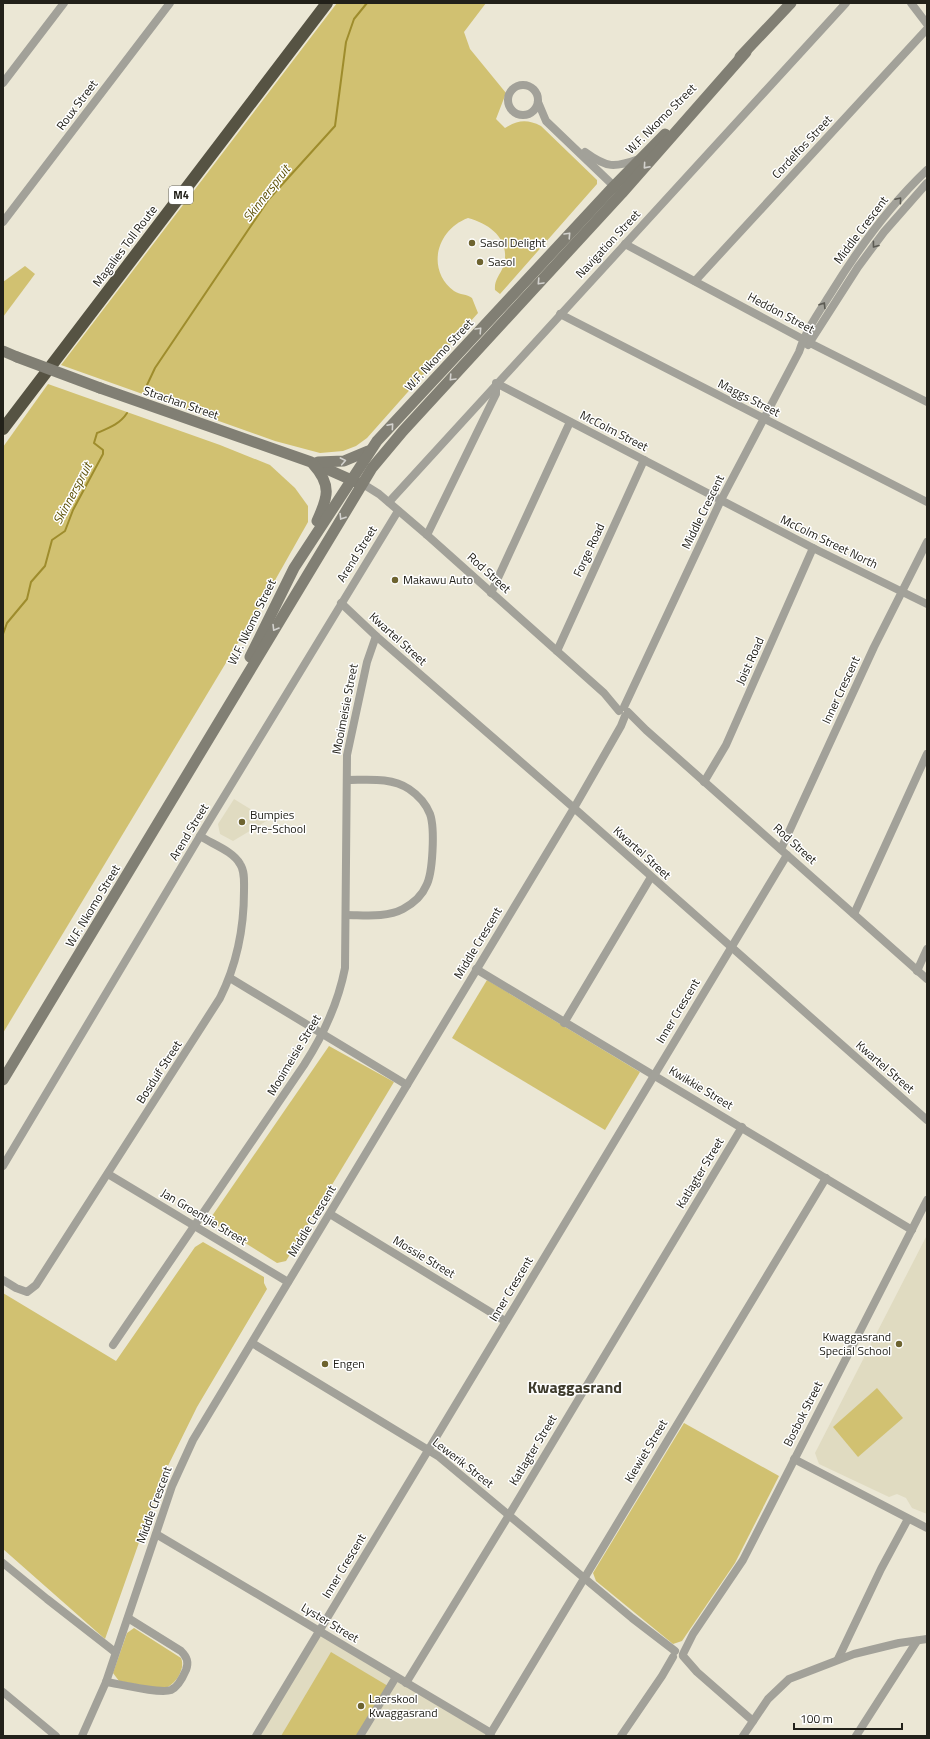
<svg xmlns="http://www.w3.org/2000/svg" width="930" height="1739" font-family="'Titillium Web',sans-serif">
  <rect width="100%" height="100%" fill="#ebe7d5"/>
  <g fill="#e0dbc1">
    <path d="M234 799 268 820 233 841 220 834 218 824Z"/>
    <path d="M927 1235V1514L912 1508 906 1498 897 1494 889 1497 819 1464 815 1453Z"/>
    <path d="M319 1628 406 1681 488 1736H255Z"/>
  </g>
  <g fill="#d1c171">
    <path d="M337 3H486L464 32 470 49 506 93 496 119 505 128C518 120 527 119 541 126L597 180V184L500 294 495 290C494 280 500 275 503 267 512 241 491 224 468 218 436 230 426 270 454 291 460 295 467 294 472 298L478 313 367 438 356 446 343 451 320 453 275 441 61 365Z"/>
    <path d="M25 266 35 274 3 317V282Z"/>
    <path d="M48 384 220 445 270 465 295 488 308 506V522L265 598 3 1033V447Z"/>
    <path d="M487 980 640 1072 605 1130 452 1038Z"/>
    <path d="M329 1046 394 1082 286 1261 277 1263 215 1224 212 1216Z"/>
    <path d="M203 1242 264 1277V1283L267 1289 197 1407 161 1480 105 1639 3 1549V1293L116 1361 195 1247Z"/>
    <path d="M877 1388 903 1418 858 1457 833 1427Z"/>
    <path d="M684 1423 779 1476 735 1563 682 1641 673 1644 596 1581 593 1573Z"/>
    <path d="M134 1628 181 1658C186 1670 174 1687 162 1689L119 1681 113 1673 127 1633Z"/>
    <path d="M331 1652 388 1686 358 1736H281Z"/>
  </g>
  <g fill="none" stroke-linecap="round" stroke-linejoin="round">
    <g stroke="#9e8c2c" stroke-width="2">
      <path d="M147 385 155 368 269 199 335 126 346 42 354 19 367 3"/>
      <path d="M3 634 7 623 27 599 31 582 45 566 52 540 65 531 73 510 103 454V450L94 443 97 433C109 428 120 424 127 413"/>
    </g>
    <g stroke="#a2a199" stroke-width="8">
      <path d="M911 3 927 24"/>
      <path d="M3 83 64 3"/>
      <circle cx="523" cy="100" r="15"/>
      <path d="M538 102 546 121 617 189"/>
      <path d="M585 152C607 168 614 168 639 159"/>
      <path d="M3 222 170 3"/>
      <path d="M625 244 810 343 927 402"/>
      <path d="M695 281 927 29"/>
      <path d="M560 314 927 502"/>
      <path d="M808 345 858 267 884 232 927 183"/>
      <path d="M363 484 379 494 427 535 604 693 619 711"/>
      <path d="M389 502 846 3"/>
      <path d="M427 535 492 402 496 394V383L813 548 927 604"/>
      <path d="M491 593 570 422"/>
      <path d="M341 603 376 636 574 808 927 1120"/>
      <path d="M557 651 644 460"/>
      <path d="M624 707 721 500 799 352C806 330 819 312 831 293 858 249 889 206 927 170"/>
      <path d="M628 712 646 730 927 979"/>
      <path d="M704 782 726 745 813 548"/>
      <path d="M781 849 874 647 927 542"/>
      <path d="M854 914 927 754"/>
      <path d="M346 915C364 915 386 918 403 909 412 904 422 896 426 886 433 874 435 828 430 814 426 804 418 795 409 789 391 777 368 780 347 780"/>
      <path d="M476 969 912 1230"/>
      <path d="M917 971 927 949"/>
      <path d="M230 978 407 1085"/>
      <path d="M564 1023 651 877"/>
      <path d="M3 1166 200 836 398 511"/>
      <path d="M108 1174 288 1282"/>
      <path d="M330 1214 505 1321"/>
      <path d="M3 1280 16 1288 27 1292 36 1285 220 998C237 964 244 929 244 891 244 882 245 871 240 864 233 851 212 844 200 836"/>
      <path d="M252 1343 438 1456 632 1618 675 1651"/>
      <path d="M113 1345 304 1065C324 1034 338 1004 345 968L347 755 367 662 376 636"/>
      <path d="M794 1459 927 1528"/>
      <path d="M156 1534 491 1733"/>
      <path d="M3 1563 47 1599 115 1652"/>
      <path d="M683 1654 693 1634 743 1560 927 1200"/>
      <path d="M683 1656 697 1672 753 1721"/>
      <path d="M838 1659 881 1569 908 1519"/>
      <path d="M106 1682C119 1684 160 1694 171 1690 178 1687 183 1677 186 1670 189 1662 187 1657 181 1651L128 1618"/>
      <path d="M406 1683 509 1515 742 1127"/>
      <path d="M3 1692 56 1736"/>
      <path d="M82 1736 106 1682 172 1486 193 1440 574 808 621 726 625 716"/>
      <path d="M256 1736 787 855"/>
      <path d="M360 1736 396 1677"/>
      <path d="M489 1736 826 1178"/>
      <path d="M621 1736 662 1676 673 1657"/>
      <path d="M743 1736 768 1699 789 1679 854 1654 899 1643 927 1639"/>
      <path d="M856 1736 917 1641"/>
    </g>
    <g stroke="#817f74" stroke-width="11">
      <path d="M740 57 791 3"/>
      <path d="M3 351 17 357"/>
      <path d="M100 388 311 462 356 482"/>
      <path d="M318 462 344 461 368 451"/>
      <path d="M313 464C332 485 328 497 317 521"/>
      <path d="M250 657 294 568 377 441 614 186 665 134"/>
      <path d="M3 1080 372 468 403 431 622 193 746 52"/>
    </g>
    <path stroke="#565343" stroke-width="12" d="M3 429 327 3"/>
    <path stroke="#817f74" stroke-width="11" d="M17 357 100 388"/>
  </g>
  <defs><path id="oneway-chevron" d="M-2-3.5L2.5 0L-2 3.5" fill="none" stroke-width="1.6" stroke-linecap="round" stroke-linejoin="round"/></defs>
  <g stroke="#d3d2ce">
    <use href="#oneway-chevron" transform="translate(646 166) rotate(131)"/>
    <use href="#oneway-chevron" transform="translate(568 235) rotate(-47)"/>
    <use href="#oneway-chevron" transform="translate(540 282) rotate(133)"/>
    <use href="#oneway-chevron" transform="translate(479 330) rotate(-47)"/>
    <use href="#oneway-chevron" transform="translate(452 378) rotate(133)"/>
    <use href="#oneway-chevron" transform="translate(391 426) rotate(-49)"/>
    <use href="#oneway-chevron" transform="translate(343 461) rotate(-11)"/>
    <use href="#oneway-chevron" transform="translate(342 517) rotate(122)"/>
    <use href="#oneway-chevron" transform="translate(275 628) rotate(121)"/>
  </g>
  <g stroke="#5c5b53">
    <use href="#oneway-chevron" transform="translate(899 200) rotate(-50)"/>
    <use href="#oneway-chevron" transform="translate(875 245) rotate(127)"/>
    <use href="#oneway-chevron" transform="translate(823 305) rotate(-58)"/>
  </g>
  <g fill="#6d632f" stroke="#fff" stroke-width="1.5">
    <circle cx="472" cy="243" r="4"/>
    <circle cx="480" cy="262" r="4"/>
    <circle cx="395" cy="580" r="4"/>
    <circle cx="242" cy="822" r="4"/>
    <circle cx="899" cy="1344" r="4"/>
    <circle cx="325" cy="1364" r="4"/>
    <circle cx="361" cy="1706" r="4"/>
  </g>
  <g text-anchor="middle" stroke-width="3" stroke-linejoin="round" paint-order="stroke">
    <rect fill="#fff" stroke="#64645f" stroke-width="1" x="169" y="186" width="24" height="18" rx="3"/>
    <g font-size="11" font-weight="bold" fill="#22211a">
      <text x="181" y="199">M4</text>
    </g>
    <g font-size="12" fill="#22211a" stroke="#fff">
      <text transform="translate(77 105) rotate(-53)" y="4">Roux Street</text>
      <text transform="translate(661 119) rotate(-45)" y="4">W.F. Nkomo Street</text>
      <text transform="translate(802 147) rotate(-47)" y="4">Cordelfos Street</text>
      <text transform="translate(861 230) rotate(-53)" y="4">Middle Crescent</text>
      <text transform="translate(608 244) rotate(-47)" y="4">Navigation Street</text>
      <text transform="translate(125 246) rotate(-53)" y="4">Magalies Toll Route</text>
      <text transform="translate(781 313) rotate(28)" y="4">Heddon Street</text>
      <text transform="translate(439 355) rotate(-47)" y="4">W.F. Nkomo Street</text>
      <text transform="translate(749 398) rotate(27)" y="4">Maggs Street</text>
      <text transform="translate(181 403) rotate(19)" y="4">Strachan Street</text>
      <text transform="translate(614 431) rotate(27)" y="4">McColm Street</text>
      <text transform="translate(703 512) rotate(-64)" y="4">Middle Crescent</text>
      <text transform="translate(829 542) rotate(26)" y="4">McColm Street North</text>
      <text transform="translate(589 550) rotate(-65)" y="4">Forge Road</text>
      <text transform="translate(357 554) rotate(-58)" y="4">Arend Street</text>
      <text transform="translate(489 573) rotate(42)" y="4">Rod Street</text>
      <text transform="translate(252 622) rotate(-64)" y="4">W.F. Nkomo Street</text>
      <text transform="translate(398 639) rotate(42)" y="4">Kwartel Street</text>
      <text transform="translate(750 661) rotate(-66)" y="4">Joist Road</text>
      <text transform="translate(841 690) rotate(-65)" y="4">Inner Crescent</text>
      <text transform="translate(345 709) rotate(-79)" y="4">Mooimeisie Street</text>
      <text transform="translate(189 832) rotate(-59)" y="4">Arend Street</text>
      <text transform="translate(795 844) rotate(42)" y="4">Rod Street</text>
      <text transform="translate(642 853) rotate(42)" y="4">Kwartel Street</text>
      <text transform="translate(93 906) rotate(-59)" y="4">W.F. Nkomo Street</text>
      <text transform="translate(478 943) rotate(-59)" y="4">Middle Crescent</text>
      <text transform="translate(678 1011) rotate(-59)" y="4">Inner Crescent</text>
      <text transform="translate(294 1055) rotate(-59)" y="4">Mooimeisie Street</text>
      <text transform="translate(885 1067) rotate(41)" y="4">Kwartel Street</text>
      <text transform="translate(159 1072) rotate(-57)" y="4">Bosduif Street</text>
      <text transform="translate(701 1088) rotate(31)" y="4">Kwikkie Street</text>
      <text transform="translate(700 1173) rotate(-59)" y="4">Katlagter Street</text>
      <text transform="translate(204 1217) rotate(31)" y="4">Jan Groentjie Street</text>
      <text transform="translate(312 1221) rotate(-59)" y="4">Middle Crescent</text>
      <text transform="translate(424 1257) rotate(31)" y="4">Mossie Street</text>
      <text transform="translate(511 1289) rotate(-59)" y="4">Inner Crescent</text>
      <text transform="translate(803 1414) rotate(-63)" y="4">Bosbok Street</text>
      <text transform="translate(533 1450) rotate(-59)" y="4">Katlagter Street</text>
      <text transform="translate(646 1451) rotate(-59)" y="4">Kiewiet Street</text>
      <text transform="translate(463 1463) rotate(38)" y="4">Lewerik Street</text>
      <text transform="translate(154 1505) rotate(-70)" y="4">Middle Crescent</text>
      <text transform="translate(344 1566) rotate(-59)" y="4">Inner Crescent</text>
      <text transform="translate(330 1623) rotate(31)" y="4">Lyster Street</text>
    </g>
    <g font-size="12" fill="#22211a" stroke="#fff" text-anchor="start">
      <text x="480" y="247">Sasol Delight</text>
      <text x="488" y="266">Sasol</text>
      <text x="403" y="584">Makawu Auto</text>
      <text x="250" y="819">Bumpies<tspan x="250" dy="14">Pre-School</tspan></text>
      <text x="891" y="1341" text-anchor="end">Kwaggasrand<tspan x="891" dy="14">Special School</tspan></text>
      <text x="333" y="1368">Engen</text>
      <text x="369" y="1703">Laerskool<tspan x="369" dy="14">Kwaggasrand</tspan></text>
    </g>
    <g font-size="13" font-style="italic" fill="#5f5309" stroke="#fff">
      <text transform="translate(266 193) rotate(-52)" y="5">Skinnerspruit</text>
      <text transform="translate(72 493) rotate(-62)" y="5">Skinnerspruit</text>
    </g>
    <g font-size="16" font-weight="bold" fill="#3e3b2c" stroke="#fff">
      <text x="575" y="1393">Kwaggasrand</text>
    </g>
  </g>
  <rect width="930" height="1739" fill="none" stroke="#22211a" stroke-width="8"/>
  <path d="M794 1723v6h108v-6" fill="none" stroke="#22211a" stroke-width="2"/>
  <text x="800" y="1723" font-size="12" fill="#22211a" stroke="#ffffff" stroke-width="3" paint-order="stroke">100 m</text>
</svg>
